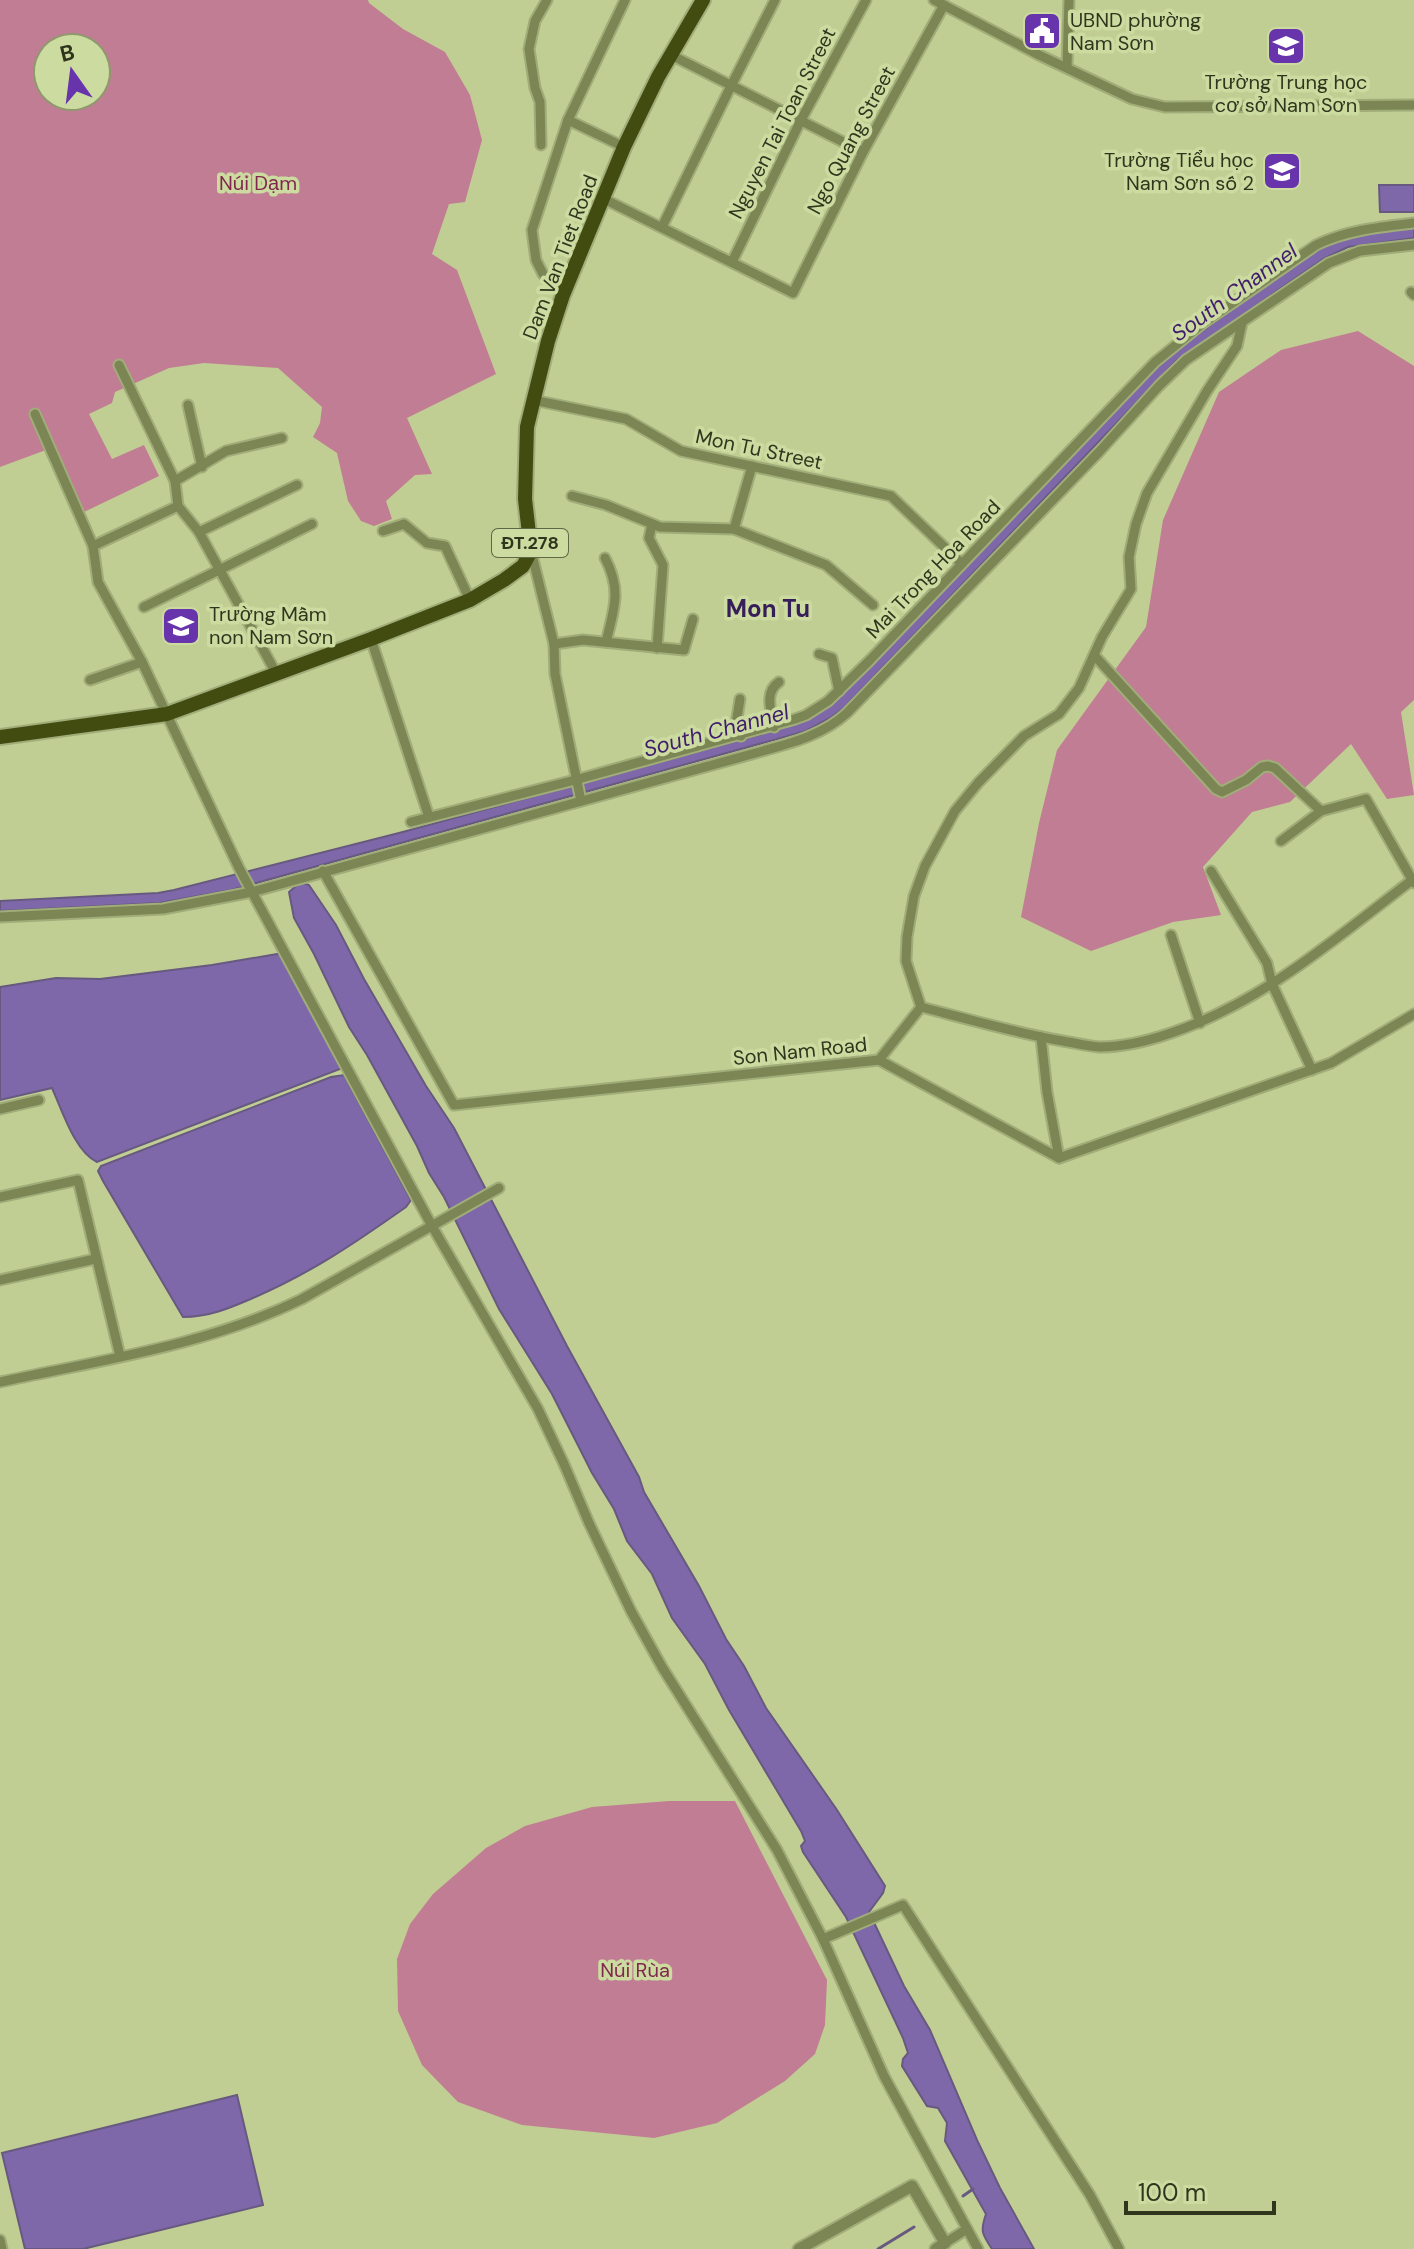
<svg xmlns="http://www.w3.org/2000/svg" width="1414" height="2249" font-family="'DM Sans',sans-serif">
  <rect width="100%" height="100%" fill="#c0ce93"/>
  <g fill="#c17d93" fill-rule="evenodd">
    <path d="M0 0H368L369 3 403 29 445 52 470 95 482 140 465 202 449 204 432 254 457 270 496 374 407 418 432 474 415 475 386 501 392 519 374 526 361 521 348 501 337 453 313 437 320 423 322 407 278 368 204 363 169 368 115 392 112 403 89 414 112 459 144 445 159 476 84 512 54 447 0 467ZM48 48H96V96H48Z"/>
    <path d="M1358 331 1414 366V700L1401 712 1414 795 1387 799 1351 744 1290 802 1252 812 1203 867 1221 915 1173 922 1091 951 1021 917 1039 823 1057 750 1146 627 1163 520 1219 392 1281 350Z"/>
    <path d="M669 1801H735L827 1980 825 2025 815 2054 785 2081 717 2123 654 2138 522 2125 458 2102 422 2065 398 2011 397 1959 410 1924 433 1894 486 1848 525 1826 592 1807Z"/>
  </g>
  <g fill="#7f68a9" stroke="#67597f" stroke-width="2">
    <path d="M1379 185H1414V212H1380Z"/>
    <path d="M1414 227V238L1348 247 1323 259 1176 361 844 708 830 718 806 731 231 890 159 903 0 911V901L158 893 174 890 399 833 777 730 806 719 830 706 1169 355 1311 253C1348 235 1374 232 1414 227Z"/>
    <path d="M303 883 309 885 336 925 364 979 426 1086 454 1128 567 1346 639 1477 644 1492 699 1586 726 1639 744 1666 766 1708 837 1810 885 1886 883 1893 869 1912 904 1986 930 2030 977 2140 1000 2188 1034 2249H992C982 2234 980 2231 986 2214L945 2141 947 2123 938 2108 927 2106 902 2066 903 2059 908 2053 903 2038 846 1917 803 1852 801 1846 805 1841 801 1831 729 1710 705 1664 672 1618 652 1574 627 1541 614 1509 592 1473 552 1394 499 1309 444 1197 429 1173 417 1146 367 1055 349 1027 314 954 294 918 289 892 298 884Z"/>
    <path d="M277 954 282 955 342 1066 340 1069 97 1162C75 1152 62 1110 52 1088L0 1100V987L56 978 100 979 212 965Z"/>
    <path d="M344 1075 411 1200 406 1207C355 1243 311 1273 253 1298 230 1308 209 1317 183 1317L103 1181 98 1171 101 1166 331 1077Z"/>
    <path d="M237 2095 263 2205 83 2249H25L2 2153Z"/>
  </g>
  <g fill="none" stroke-linecap="round" stroke-linejoin="round">
    <g stroke="#67597f" stroke-width="3">
      <path d="M963 2196 973 2189"/>
      <path d="M878 2249 914 2227"/>
    </g>
    <defs>
      <g id="minor">
        <path d="M934 0 1039 55 1132 99 1165 107 1414 105"/>
        <path d="M671 55 863 152"/>
        <path d="M1067 67 1069 0"/>
        <path d="M541 145 540 102 535 88 529 49 535 21 547 0"/>
        <path d="M624 147 568 120 625 0"/>
        <path d="M602 198 793 293 863 152 944 5"/>
        <path d="M662 227 731 86 775 0"/>
        <path d="M732 262 801 120 866 0"/>
        <path d="M1411 292 1414 295"/>
        <path d="M563 295 543 274 536 260 532 230 568 120"/>
        <path d="M119 365 175 481 178 506 199 532 276 673"/>
        <path d="M533 400 626 419 681 451 891 496 961 563"/>
        <path d="M188 405 202 467"/>
        <path d="M35 414 93 546 98 582 142 662 239 868 432 1226 538 1409 564 1464 589 1523 631 1611 662 1667 777 1850 823 1939 884 2076 978 2249"/>
        <path d="M175 481 226 451 282 438"/>
        <path d="M572 496 606 505 660 527 734 529 826 565 873 605"/>
        <path d="M652 524 649 538 663 565 657 648"/>
        <path d="M734 529 752 466"/>
        <path d="M383 531 404 524 427 543 445 546 470 600"/>
        <path d="M199 532 297 485"/>
        <path d="M93 546 178 506"/>
        <path d="M531 551 554 644 555 674 581 801"/>
        <path d="M605 558C622 590 614 609 606 642"/>
        <path d="M144 607 312 524"/>
        <path d="M371 639 429 817"/>
        <path d="M554 644 583 640 684 650 693 619"/>
        <path d="M819 654 832 658 839 691"/>
        <path d="M1094 655 1216 789 1222 792 1246 780 1262 767 1268 766 1275 768 1321 811"/>
        <path d="M90 680 142 662"/>
        <path d="M740 699 736 724 741 736"/>
        <path d="M774 727C771 711 764 692 779 682"/>
        <path d="M411 822 575 780 795 719 806 715 828 701 870 660 1155 362 1202 324 1316 245C1347 230 1379 227 1414 223"/>
        <path d="M1281 841 1321 811 1366 799 1414 883"/>
        <path d="M323 871 454 1105 879 1060 1059 1158 1331 1063 1414 1014"/>
        <path d="M1211 871 1267 963 1272 984 1312 1070"/>
        <path d="M0 917 163 909 252 892 752 754C786 744 821 737 847 713L1099 452 1159 386 1186 360 1329 263 1360 251 1414 245"/>
        <path d="M1171 935 1200 1023"/>
        <path d="M921 1007 906 961 907 937 914 896 925 866 955 811 978 783 1024 736 1059 714 1079 688 1102 637 1131 589 1129 557 1136 524 1147 493 1207 391 1237 346 1242 323"/>
        <path d="M921 1007C968 1019 1015 1033 1063 1041 1075 1043 1087 1046 1099 1047 1123 1047 1148 1041 1171 1033 1263 1002 1336 938 1412 880"/>
        <path d="M1041 1037 1047 1092 1059 1158"/>
        <path d="M879 1060 921 1007"/>
        <path d="M0 1109 39 1100"/>
        <path d="M0 1197 78 1180 120 1356"/>
        <path d="M0 1280 95 1259"/>
        <path d="M0 1382C102 1360 208 1345 302 1299L499 1188"/>
        <path d="M823 1939 903 1905 1090 2195 1119 2249"/>
        <path d="M0 2240 2 2249"/>
        <path d="M945 2243 967 2229"/>
      </g>
      <path id="tertiary" d="M799 2249 912 2186 945 2243 936 2249"/>
      <path id="primary" d="M0 737 167 714 371 639 470 600 504 580 523 566 531 551 525 499 527 427 548 341 563 295 624 147 658 77 703 0"/>
    </defs>
    <use href="#minor" stroke="#a0ad79" stroke-width="13"/>
    <use href="#tertiary" stroke="#a0ad79" stroke-width="15"/>
    <use href="#primary" stroke="#a0ad79" stroke-width="18"/>
    <use href="#minor" stroke="#7b8654" stroke-width="9"/>
    <use href="#tertiary" stroke="#7b8654" stroke-width="11"/>
    <use href="#primary" stroke="#424c11" stroke-width="14"/>
  </g>
  <defs>
    <symbol id="civic-square" viewBox="-11 -11 22 22"><rect x="-9" y="-9" width="18" height="18" rx="4" fill="#6834ab" stroke="#ccdba0"/><path d="M-.6-6.5H3V-4.5H.6V-3L4-1V1h2V6H-6V1h2V-1L-.6-3ZM-1.2 2.5V6h2.4V2.5Z" fill="#fff"/></symbol>
    <symbol id="school-square" viewBox="-11 -11 22 22"><rect x="-9" y="-9" width="18" height="18" rx="4" fill="#6834ab" stroke="#ccdba0"/><path d="M0-5L7-2L0 1L-7-2ZM-4 1L0 2.5L4 1V4Q0 6-4 4Z" fill="#fff"/></symbol>
  </defs>
  <g fill-rule="evenodd">
    <use href="#civic-square" x="1020" y="9" width="44" height="44"/>
    <use href="#school-square" x="1264" y="24" width="44" height="44"/>
    <use href="#school-square" x="1260" y="149" width="44" height="44"/>
    <use href="#school-square" x="159" y="604" width="44" height="44"/>
  </g>
  <g text-anchor="middle" stroke-width="7" stroke-linejoin="round" paint-order="stroke">
    <rect fill="#ccdba0" stroke="#5f6845" stroke-width="2" x="492" y="529" width="76" height="28" rx="6"/>
    <g font-size="18" font-weight="bold" fill="#30361e">
      <text x="530" y="549">ĐT.278</text>
    </g>
    <g font-size="20" fill="#30361e" stroke="#ccdba0" text-anchor="start">
      <text x="1070" y="27">UBND phường<tspan x="1070" dy="23">Nam Sơn</tspan></text>
      <text x="1286" y="89" text-anchor="middle">Trường Trung học<tspan x="1286" dy="23">cơ sở Nam Sơn</tspan></text>
      <text x="1254" y="167" text-anchor="end">Trường Tiểu học<tspan x="1254" dy="23">Nam Sơn số 2</tspan></text>
      <text x="209" y="621">Trường Mầm<tspan x="209" dy="23">non Nam Sơn</tspan></text>
    </g>
    <g font-size="20" fill="#30361e" stroke="#ccdba0">
      <text transform="translate(782 123) rotate(-63)" y="7">Nguyen Tai Toan Street</text>
      <text transform="translate(851 140) rotate(-62)" y="7">Ngo Quang Street</text>
      <text transform="translate(560 257) rotate(-69)" y="7">Dam Van Tiet Road</text>
      <text transform="translate(759 449) rotate(12)" y="7">Mon Tu Street</text>
      <text transform="translate(933 569) rotate(-46)" y="7">Mai Trong Hoa Road</text>
      <text transform="translate(800 1051) rotate(-6)" y="7">Son Nam Road</text>
    </g>
    <g font-size="20" fill="#81264c" stroke="#ccdba0">
      <text x="258" y="190">Núi Dạm</text>
      <text x="635" y="1977">Núi Rùa</text>
    </g>
    <g font-size="22" font-style="italic" fill="#3f1c6c" stroke="#ccdba0">
      <text transform="translate(1234 292) rotate(-36)" y="8">South Channel</text>
      <text transform="translate(716 730) rotate(-15)" y="8">South Channel</text>
    </g>
    <g font-size="24" font-weight="bold" fill="#361f59" stroke="#ccdba0">
      <text x="768" y="617">Mon Tu</text>
    </g>
  </g>
  <g transform="translate(72 72) rotate(346)"><circle r="38" fill="#ccdba0" stroke="#8e996c" stroke-width="2"/>
  <path d="M0-6L14 30L0 20L-14 30Z" fill="#6834ab"/>
  <text y="-12" font-size="22" font-weight="bold" text-anchor="middle" fill="#30361e">B</text>
  </g>
  <path d="M1126 2201v12h148v-12" fill="none" stroke="#30361e" stroke-width="4"/>
  <text x="1138" y="2201" font-size="24" fill="#30361e" stroke="#ccdba0" stroke-width="6" paint-order="stroke">100 m</text>
</svg>
